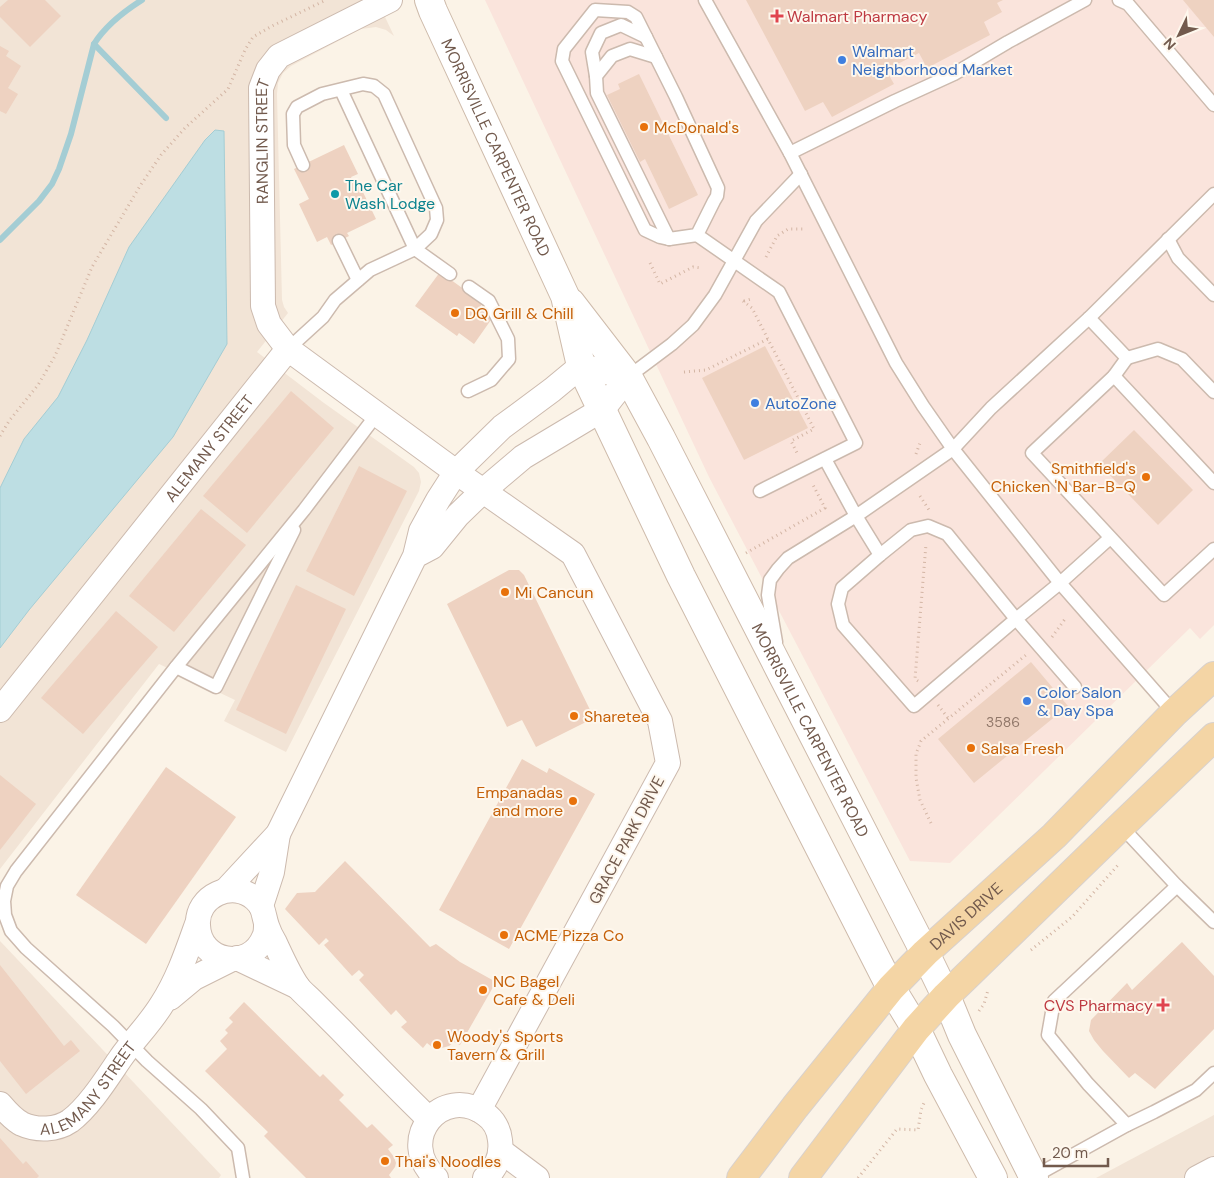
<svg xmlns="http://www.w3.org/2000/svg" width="1214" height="1178" font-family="'DM Sans',sans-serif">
  <rect width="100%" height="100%" fill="#fbf3e7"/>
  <g fill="#f2e4d6">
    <path d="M0 0H377L394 36 386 30 376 27 361 29 291 66 283 73 278 83 277 94 282 300 284 307 288 313 257 352 324 403 414 467 419 473 421 482 419 491 286 752 224 721 235 700 159 664 0 869Z"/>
    <path d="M0 941 221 1175 219 1178H0Z"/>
    <path d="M1214 1115V1178H1096Z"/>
  </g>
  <path fill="#fae4dc" d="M485 0H1214V625L1200 639 1190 628 950 863 910 861 709 477Z"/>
  <path fill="#bddee3" stroke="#a4cdd4" d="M215 130 224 131 227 344 173 437 29 610 0 648V488L24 439 58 397 87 340 129 247 205 140Z"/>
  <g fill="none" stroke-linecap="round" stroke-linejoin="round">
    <g stroke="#a4cdd4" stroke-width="6">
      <path d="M94 44 166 118"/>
      <path d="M0 240 39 201 52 184 59 169 71 134 94 44C106 25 123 12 142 0"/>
    </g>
  </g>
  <g fill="#eed2c1">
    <path d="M8 0H45L61 16 30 47 0 17V7Z"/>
    <path d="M746 0H1003L997 3 1002 12 984 22 990 35 927 68 919 53 886 70 894 84 832 117 823 102 805 111Z"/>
    <path d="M1183 0H1214V37Z"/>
    <path d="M0 46 9 51 6 56 21 66 8 88 18 94 6 114 0 111Z"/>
    <path d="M639 74 698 195 669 209 645 159 640 162 607 95 620 89 618 84Z"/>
    <path d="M344 145 358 174 351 177 356 188 360 186 376 219 347 233 349 236 331 245 327 237 317 242 299 204 309 199 294 169Z"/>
    <path d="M440 272 483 303 479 308 493 317 474 344 459 333 457 336 415 306Z"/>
    <path d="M765 346 808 428 744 460 702 378Z"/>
    <path d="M291 391 334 428 247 533 203 496Z"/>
    <path d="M1134 430 1193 490 1158 525 1099 464Z"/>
    <path d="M359 466 407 491 354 596 306 571Z"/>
    <path d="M201 509 246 545 174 632 129 596Z"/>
    <path d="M509 570H519L524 575 594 718 536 747 522 720 507 727 447 604Z"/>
    <path d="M296 585 346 609 286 734 236 710Z"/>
    <path d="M116 611 158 647 83 734 41 698Z"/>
    <path d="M1031 662 1068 706 974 783 938 739Z"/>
    <path d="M522 759 547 773 549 768 595 794 509 949 439 910Z"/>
    <path d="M166 767 236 817 146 944 76 895Z"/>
    <path d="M0 775 36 804 0 850Z"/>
    <path d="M345 861 430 947 436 944 460 962 496 982 460 1045 454 1042 449 1046 438 1049 432 1047 427 1043 423 1048 401 1027 407 1022 396 1010 391 1015 359 980 364 975 359 970 352 976 324 945 329 941 326 938 319 945 285 909 297 893 315 892Z"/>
    <path d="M1182 942 1214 976V1029L1155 1089 1135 1073 1129 1078 1103 1051 1094 1040 1089 1031 1091 1020 1127 983 1132 990Z"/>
    <path d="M0 965 64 1046 71 1040 80 1051 26 1094 0 1061Z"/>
    <path d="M244 1002 320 1077 323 1074 344 1095 339 1100 367 1128 372 1124 393 1145 388 1149 394 1157 396 1163 395 1167 389 1175 391 1178H306L264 1136 268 1132 205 1071 227 1049 220 1041 228 1033 225 1030 233 1022 229 1018Z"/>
    <path d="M0 1138 23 1164 26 1161 39 1176 37 1178H0Z"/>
  </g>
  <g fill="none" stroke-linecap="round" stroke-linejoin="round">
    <defs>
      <g id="service">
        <path d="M705 0 790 153 896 363 923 406 953 449 1060 583 1174 713"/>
        <path d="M1119 0 1128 4 1214 105"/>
        <path d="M656 57 630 49 612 56 596 76 597 93 669 239"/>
        <path d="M596 76 592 52 601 33 621 25 646 37"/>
        <path d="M341 90 415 249 450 274"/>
        <path d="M790 153 895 101 954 74 1008 42 1085 0"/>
        <path d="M697 235 714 201 717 196 718 188 676 97 636 17 628 12 595 10 564 49 562 61 645 230 660 237 669 239 697 235 779 292 856 443 760 491"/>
        <path d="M1168 239 1178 258 1214 295"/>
        <path d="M339 241 358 280"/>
        <path d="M1089 318 1127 358 1114 376 1032 453 1164 595 1214 549"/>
        <path d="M288 349 323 317 335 300 370 270 415 249 431 234 437 220 436 208 384 94 374 86 363 84 322 94 297 107 293 114 294 145 303 165"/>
        <path d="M1127 358 1158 349 1182 359 1214 392"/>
        <path d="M1114 376 1214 483"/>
        <path d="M628 377 672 344 693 325 715 295 756 221 801 174"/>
        <path d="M468 391 491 380 509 359 508 339 489 301 469 287"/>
        <path d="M825 459 856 516 880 555"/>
        <path d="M776 642 768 595 770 580 778 569 788 558 856 516 953 449 991 408 1089 318 1214 194"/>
        <path d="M176 667 216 687 294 530"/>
        <path d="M1075 687 1016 619 914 706 843 625 838 604 842 588 880 555 911 530 928 526 947 534 1016 619 1060 583 1110 538"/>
        <path d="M1121 826 1177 886 1214 922"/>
        <path d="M1127 1125 1088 1084 1048 1035 1054 1001 1177 886"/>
        <path d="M1033 1177 1127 1125 1154 1112 1196 1090 1214 1073"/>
        <path d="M243 1178 238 1148 201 1109 147 1061 113 1026 26 948 11 931 5 915 4 901 7 886 16 871 176 667 304 510 377 414"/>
      </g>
      <g id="minor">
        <path id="s1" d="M288 349 269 324 263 306 261 88 268 70 279 56 390 0"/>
        <path id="s2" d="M0 710 288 349 456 472 573 554 660 721 668 763 479 1110"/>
        <path d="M226 890 278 834 415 556 421 531 438 500 456 472 502 427 552 390 581 366 628 377 603 409 523 457 483 491 458 515 432 547 415 556"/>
        <path d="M261 906 272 872 278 834"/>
        <path d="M266 925C266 929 266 933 264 937 250 972 199 963 198 925 196 896 233 879 255 899 265 908 263 915 267 926 269 932 272 938 275 943 282 958 289 974 298 987 302 992 307 996 311 1000 321 1010 331 1020 341 1030 370 1060 399 1090 429 1119"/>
        <path d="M237 958 298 987"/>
        <path d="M170 998 194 978 232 959"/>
        <path id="s3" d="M0 1104C6 1111 14 1120 22 1124 37 1131 57 1130 70 1121 89 1107 107 1078 120 1059 133 1040 150 1024 162 1004 178 979 187 952 197 924"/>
        <path d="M501 1151 537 1178"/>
        <path d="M436 1178C395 1140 442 1083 485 1114 494 1120 499 1130 500 1140 502 1155 496 1169 485 1178"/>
        <path d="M1197 1178 1214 1169"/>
      </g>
      <g id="secondary">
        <path id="s4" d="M429 0 433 11 565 296 581 366 681 576 891 988 916 1029 938 1075 993 1178"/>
        <path id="s5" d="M571 303 628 377 661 438 925 953 946 996 962 1035 1034 1178"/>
      </g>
      <g id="primary">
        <path id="s6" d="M741 1178 795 1107 891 988 925 953 1054 836 1174 713 1214 676"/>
        <path d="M803 1178 916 1029 946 996 1121 826 1214 737"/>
      </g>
    </defs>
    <use href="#service" stroke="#ccbaae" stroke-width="15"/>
    <use href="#minor" stroke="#ccbaae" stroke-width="26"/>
    <use href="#secondary" stroke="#cebbab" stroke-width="30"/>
    <use href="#primary" stroke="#d8d1cd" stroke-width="30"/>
    <g stroke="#d3b5a4" stroke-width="3" stroke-dasharray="1 4" stroke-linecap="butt">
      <path d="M766 257 777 236 788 229H804"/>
      <path d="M650 263 660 284 693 267 702 268"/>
      <path d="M743 301 752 308 814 429 791 441 798 455"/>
      <path d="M744 301 751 299"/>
      <path d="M684 372 706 370 768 339"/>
      <path d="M0 436 9 421 38 385 55 356 92 267 140 186 161 155 185 128 228 89 245 50 253 37 272 26 326 0"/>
      <path d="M916 454 920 443"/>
      <path d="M920 496 929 510"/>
      <path d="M746 553 825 508 812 483"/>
      <path d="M1052 637 1065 619"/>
      <path d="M918 681 915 679 926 544"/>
      <path d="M938 705 948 718"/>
      <path d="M931 823 920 800 916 778V754L921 741 1026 655"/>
      <path d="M1031 950 1072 917 1119 864"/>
      <path d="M979 1011 984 1004 988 990"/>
      <path d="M858 1178 897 1129 918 1130 921 1110 924 1103"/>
    </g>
    <use href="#service" stroke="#fff" stroke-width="12"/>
    <use href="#minor" stroke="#fff" stroke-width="24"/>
    <use href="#secondary" stroke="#fff" stroke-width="28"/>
    <use href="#primary" stroke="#f4d5a5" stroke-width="28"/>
  </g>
  <g fill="#e0444e" stroke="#fef7ed" stroke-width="2">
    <path d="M774.5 8.5h5v5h5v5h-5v5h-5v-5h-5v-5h5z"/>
    <path d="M1160.5 997.5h5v5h5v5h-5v5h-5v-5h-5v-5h5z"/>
  </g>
  <g fill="#3f7fe0" stroke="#fef7ed" stroke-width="2">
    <circle cx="842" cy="60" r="5"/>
    <circle cx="755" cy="403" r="5"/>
    <circle cx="1027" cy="701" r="5"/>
  </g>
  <g fill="#e8710a" stroke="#fef7ed" stroke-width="2">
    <circle cx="644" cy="127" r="5"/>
    <circle cx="455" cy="313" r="5"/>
    <circle cx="1146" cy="477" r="5"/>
    <circle cx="505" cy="592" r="5"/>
    <circle cx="574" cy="716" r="5"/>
    <circle cx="971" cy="748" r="5"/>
    <circle cx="573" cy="801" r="5"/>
    <circle cx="504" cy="935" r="5"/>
    <circle cx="483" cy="990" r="5"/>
    <circle cx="437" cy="1045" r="5"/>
    <circle cx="385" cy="1161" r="5"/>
  </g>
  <circle fill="#0f9aa8" stroke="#fef7ed" stroke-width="2" cx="335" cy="194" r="5"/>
  <g text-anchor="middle" stroke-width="4" stroke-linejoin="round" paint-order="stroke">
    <g font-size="14" fill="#91786a">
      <text x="1003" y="727">3586</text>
    </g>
    <g font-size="16" fill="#be3a42" stroke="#fef7ed" text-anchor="start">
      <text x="787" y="22">Walmart Pharmacy</text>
      <text x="1153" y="1011" text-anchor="end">CVS Pharmacy</text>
    </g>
    <g font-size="16" fill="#366cbe" stroke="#fef7ed" text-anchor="start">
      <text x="852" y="57">Walmart<tspan x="852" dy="18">Neighborhood Market</tspan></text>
      <text x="765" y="409">AutoZone</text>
      <text x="1037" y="698">Color Salon<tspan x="1037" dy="18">&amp; Day Spa</tspan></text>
    </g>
    <g font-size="16" fill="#c56008" stroke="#fef7ed" text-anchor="start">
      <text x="654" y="133">McDonald's</text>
      <text x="465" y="319">DQ Grill &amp; Chill</text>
      <text x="1136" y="474" text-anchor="end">Smithfield's<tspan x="1136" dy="18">Chicken 'N Bar-B-Q</tspan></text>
      <text x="515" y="598">Mi Cancun</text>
      <text x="584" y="722">Sharetea</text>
      <text x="981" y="754">Salsa Fresh</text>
      <text x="563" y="798" text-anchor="end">Empanadas<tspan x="563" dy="18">and more</tspan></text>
      <text x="514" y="941">ACME Pizza Co</text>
      <text x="493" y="987">NC Bagel<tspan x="493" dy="18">Cafe &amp; Deli</tspan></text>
      <text x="447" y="1042">Woody's Sports<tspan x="447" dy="18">Tavern &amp; Grill</tspan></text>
      <text x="395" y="1167">Thai's Noodles</text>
    </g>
    <g font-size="16" fill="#725a4d" stroke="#fef7ed">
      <text dy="6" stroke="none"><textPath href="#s1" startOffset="215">RANGLIN STREET</textPath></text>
      <text dy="6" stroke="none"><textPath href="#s4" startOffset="162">MORRISVILLE CARPENTER ROAD</textPath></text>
      <text dy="6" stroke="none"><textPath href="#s2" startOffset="335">ALEMANY STREET</textPath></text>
      <text dy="6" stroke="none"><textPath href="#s5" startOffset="491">MORRISVILLE CARPENTER ROAD</textPath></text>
      <text transform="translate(626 840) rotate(-62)" y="6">GRACE PARK DRIVE</text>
      <text dy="6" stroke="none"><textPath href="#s6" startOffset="346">DAVIS DRIVE</textPath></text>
      <text dy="6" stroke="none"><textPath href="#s3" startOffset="114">ALEMANY STREET</textPath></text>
    </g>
    <g font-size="16" fill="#0d838f" stroke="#fef7ed" text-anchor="start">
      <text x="345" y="191">The Car<tspan x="345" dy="18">Wash Lodge</tspan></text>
    </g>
  </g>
  <g transform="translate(1179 35) rotate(227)" stroke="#fef7ed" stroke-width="4" paint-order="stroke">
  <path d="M0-4L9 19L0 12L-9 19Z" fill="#725a4d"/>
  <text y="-8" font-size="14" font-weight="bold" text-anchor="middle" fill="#725a4d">N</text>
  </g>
  <path d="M1044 1158v8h64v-8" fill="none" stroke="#725a4d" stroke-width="2.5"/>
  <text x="1052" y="1158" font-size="15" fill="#725a4d" stroke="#fef7ed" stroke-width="4" paint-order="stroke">20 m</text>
</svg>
